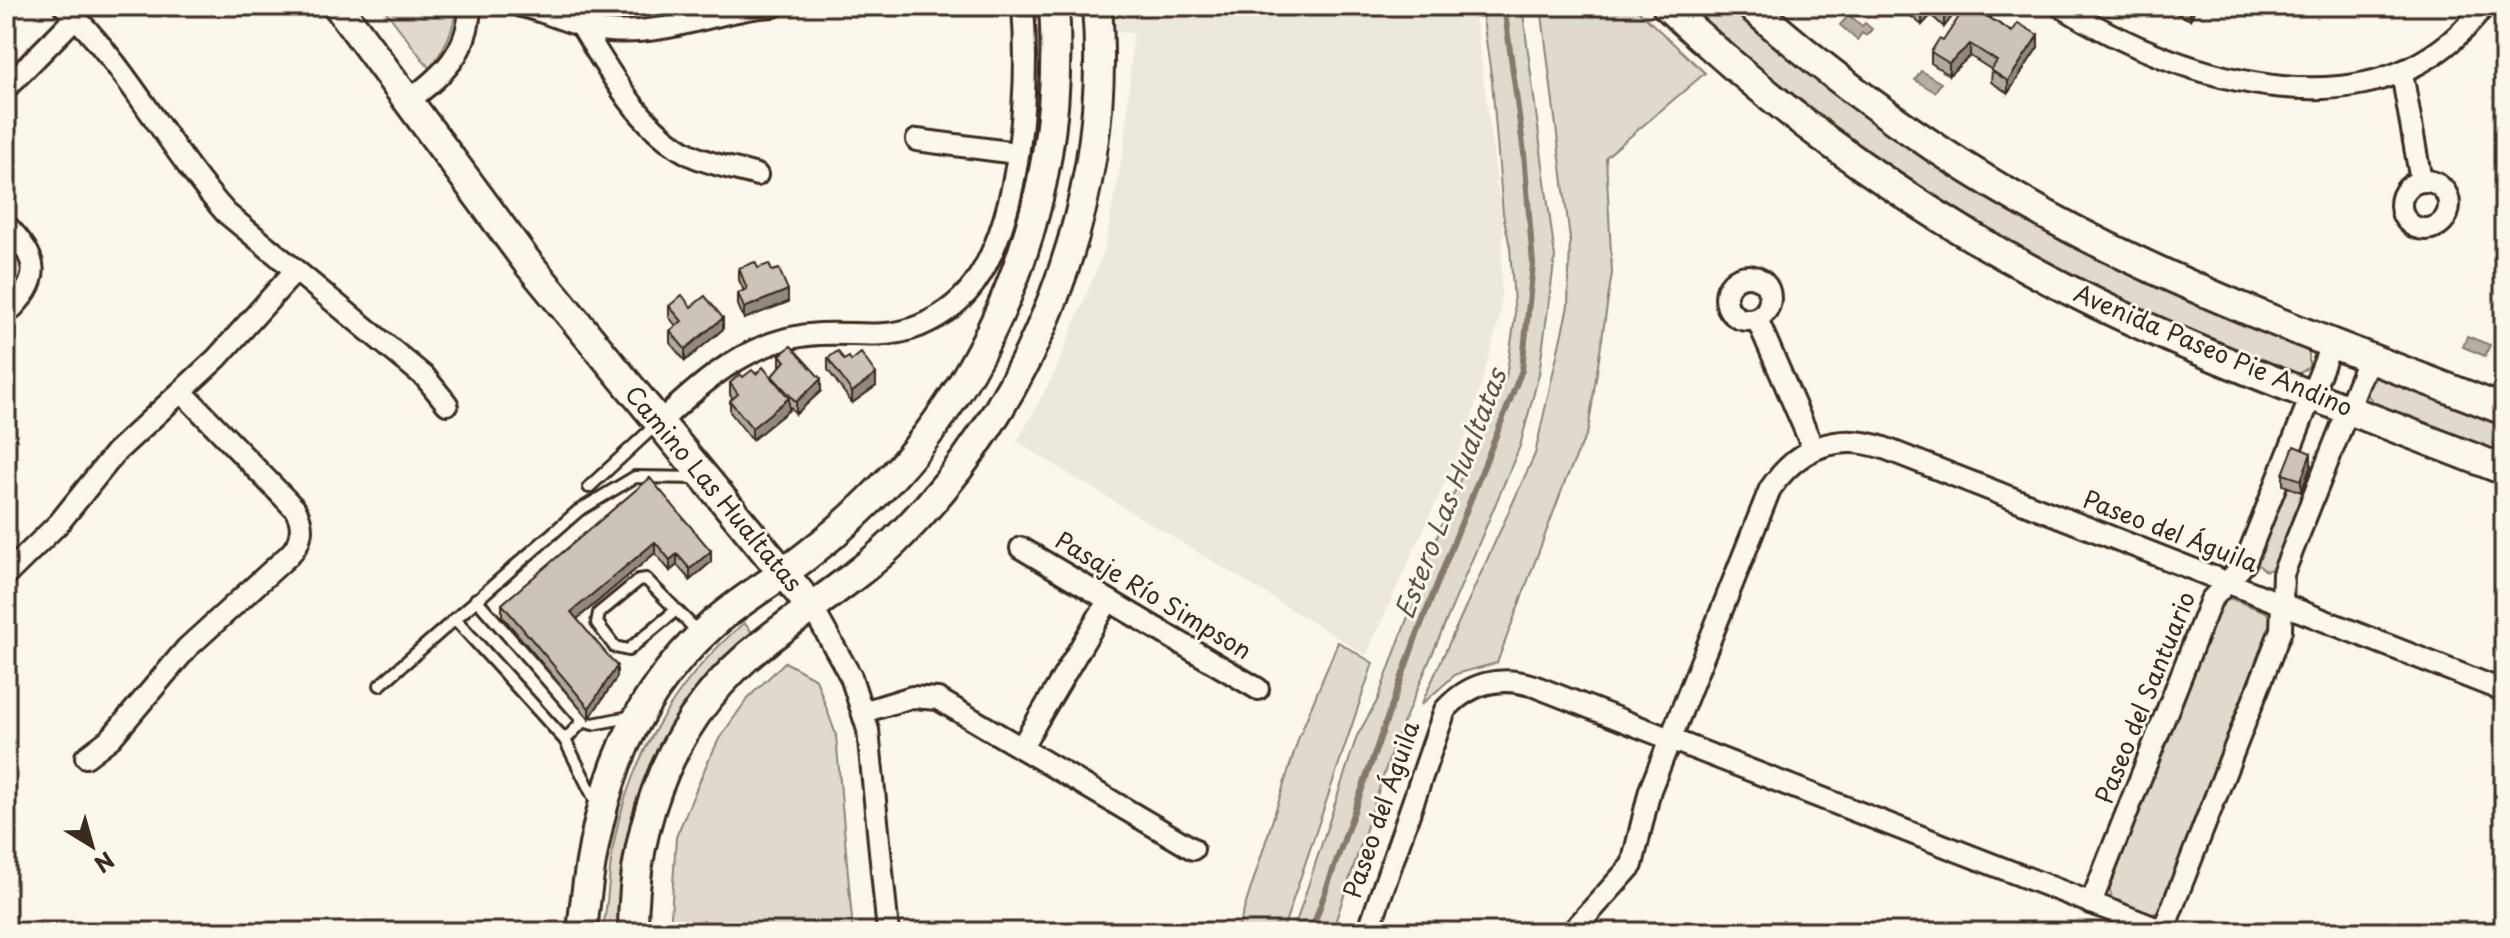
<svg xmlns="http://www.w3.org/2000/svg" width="2510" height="938" font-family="'Playpen Sans',sans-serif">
  <rect width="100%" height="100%" fill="#fbf7ec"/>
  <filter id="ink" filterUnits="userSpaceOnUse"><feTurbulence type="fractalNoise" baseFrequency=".0125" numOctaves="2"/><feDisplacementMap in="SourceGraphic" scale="16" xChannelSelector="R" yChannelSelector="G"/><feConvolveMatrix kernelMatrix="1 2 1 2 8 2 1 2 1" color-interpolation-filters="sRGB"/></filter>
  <g filter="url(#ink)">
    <path fill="#ede8dd" d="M1114 6H1474L1503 229 1500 316 1468 432 1366 655 1017 442 1055 372 1104 251 1125 142 1133 33 1116 32Z"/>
    <g fill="#dfd9ce" stroke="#8d8276" stroke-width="2">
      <path d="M382 6H456C455 30 444 49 430 69Z"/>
      <path d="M1481 6H1522L1555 257 1539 374 1520 446 1393 747 1332 932H1293L1357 736 1377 701 1450 502 1506 378 1515 317 1510 247 1503 214 1492 81Z"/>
      <path d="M1541 6H1633L1705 73 1606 157 1612 273 1588 431 1566 479 1497 663 1456 674 1421 705 1535 454 1568 306 1570 239Z"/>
      <path d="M1683 6H1736L1810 69 2309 349V367L2298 374 2282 370C2107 301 1944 216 1794 101 1756 71 1720 37 1683 6Z"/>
      <path d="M2378 376 2504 422V458L2383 412 2368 396V386Z"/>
      <path d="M2288 485 2304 491 2272 569 2266 571 2257 564Z"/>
      <path d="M2229 598 2266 612 2275 625 2162 911 2149 915 2112 899 2109 886 2216 607Z"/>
      <path d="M744 623 753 633C668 706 611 817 620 932H602C609 903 608 875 613 847 628 760 677 679 744 623Z"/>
      <path d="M1338 642 1373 663 1282 932H1237L1299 737Z"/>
      <path d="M785 662 816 679 836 735 853 932H670L676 837 706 766 719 739 748 698Z"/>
    </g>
    <g fill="#b6aea2" stroke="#85796d" stroke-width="2">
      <path d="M1849 15 1862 26 1865 23 1872 29 1866 36 1862 33 1857 40 1840 25Z"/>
      <path d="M1921 71 1941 83 1935 92 1915 80Z"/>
      <path d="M2467 336 2490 345 2485 356 2463 347Z"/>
    </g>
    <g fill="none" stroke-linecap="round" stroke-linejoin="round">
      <path stroke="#85796d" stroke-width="6" d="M1311 932 1415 640 1522 370 1533 264 1524 153 1504 6"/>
      <defs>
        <g id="lane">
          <path d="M589 487 657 424"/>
          <path d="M476 599 583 721 593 724 634 716"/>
          <path d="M675 611 628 650 615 647 597 623 599 613 639 580 646 579 700 634"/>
          <path d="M455 619 565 740 596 802"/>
          <path d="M380 685 578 511 635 477 700 478"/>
          <path d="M565 740 583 721"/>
        </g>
        <g id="street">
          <path d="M64 6C129 68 167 147 226 213L425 377 447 404"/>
          <path d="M521 6C551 12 578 29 610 31 669 36 718 9 774 6"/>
          <path d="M2060 6C2183 82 2381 145 2484 6"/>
          <path d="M582 27C611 74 641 131 693 156 713 165 736 169 757 175"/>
          <path d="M2402 73 2421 181"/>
          <path d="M6 88 76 17"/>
          <path d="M408 101C442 76 469 52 470 6"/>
          <path d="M917 140 1016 153"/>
          <circle cx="2425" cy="205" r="24"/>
          <path d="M6 225C40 260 43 279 6 314"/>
          <circle cx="1748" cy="298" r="22"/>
          <path d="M1757 319 1813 448"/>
          <path d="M659 423C705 379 753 337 820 334 850 332 881 339 911 329 935 321 959 305 974 284 1022 217 1029 86 1023 6"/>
          <path d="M1021 548 1258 689"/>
          <path d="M6 575 59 523 116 452 217 358 295 271"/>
          <path d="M813 609 851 677 868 730 888 932"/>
          <path d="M863 712 912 697 938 699 1193 849"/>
          <path d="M1021 748 1108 601"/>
          <path d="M86 757 111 738 187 648 289 555C302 542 305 526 295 509L182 392"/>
          <path d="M2091 903 2211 600 2245 563 2332 343"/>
          <path d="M2163 931 2281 630 2283 574 2369 357"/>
          <path d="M1368 932 1445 710C1469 683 1500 675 1534 686L2166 932"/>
          <path d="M1572 932 1632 865 1650 790 1770 489C1798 448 1836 432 1884 448L2504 691"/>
        </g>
        <g id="secondary">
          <path d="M338 6 527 262 813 609"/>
          <path d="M1667 6C1790 122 1932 222 2083 297 2219 365 2364 414 2504 470"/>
          <path d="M1751 6C1866 108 1999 197 2139 262 2257 318 2382 362 2504 410"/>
          <path d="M582 932C594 810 618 709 713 624 734 605 759 590 782 574 813 552 843 527 870 500 1001 371 1066 188 1054 6"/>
          <path d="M633 932C633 818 673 713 765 642 808 608 854 580 894 542 1034 404 1113 203 1097 6"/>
        </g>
      </defs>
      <use href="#lane" stroke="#3b2a1e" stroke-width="16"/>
      <use href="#street" stroke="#3b2a1e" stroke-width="26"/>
      <use href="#secondary" stroke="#3b2a1e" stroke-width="34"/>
      <use href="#lane" stroke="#fbf7ec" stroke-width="10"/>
      <use href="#street" stroke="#fbf7ec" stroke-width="20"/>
      <use href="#secondary" stroke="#fbf7ec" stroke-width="28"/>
    </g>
    <g fill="#afa99f" stroke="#3b2a1e" stroke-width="2">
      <path d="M1906 6H1960L1944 27 1931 15 1922 25 1906 12Z"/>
      <path d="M1994 6V12L1990 18 2038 47 2008 93 1991 82 1992 70 1970 56 1949 75 1931 63V52L1943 41Z"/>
      <path d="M2161 6H2196L2190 20Z"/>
      <path d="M739 268H758L788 302 744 319 738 305V293L744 291 739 280Z"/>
      <path d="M669 306 691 307 723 329 685 361 670 343V331L676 326 669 317Z"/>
      <path d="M780 355 821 391 796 414 789 406V410L752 440 730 412V401L732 398 730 395V383L743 377 756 374 772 378V376L780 367Z"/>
      <path d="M828 358 851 361 876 386 852 403 828 370Z"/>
      <path d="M2311 465 2301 492 2283 485V474Z"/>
      <path d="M650 478 711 562 690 580 677 565 670 571 655 553 577 619 617 677 589 719 502 616V604Z"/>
    </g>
    <g fill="#8f8982" stroke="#3b2a1e" stroke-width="2">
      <path d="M1929 6H1931V15L1922 25V14Z"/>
      <path d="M1951 6H1960L1944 27V15Z"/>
      <path d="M1991 6H1994V12L1985 26V15Z"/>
      <path d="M2191 6H2196L2190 20V8Z"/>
      <path d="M2038 35V47L2008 93V81Z"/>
      <path d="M1970 44V56L1949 75V63Z"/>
      <path d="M788 290V302L744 319V308Z"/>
      <path d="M723 318V329L685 361V349Z"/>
      <path d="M876 374V386L852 403V392Z"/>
      <path d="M821 379V391L796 414V402Z"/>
      <path d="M789 398V410L752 440V428Z"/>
      <path d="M2311 453V465L2301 492V480Z"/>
      <path d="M655 542V553L571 624V612Z"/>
      <path d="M711 551V562L690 580V569Z"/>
      <path d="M677 554V565L670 571V560Z"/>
      <path d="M617 666V677L589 719V708Z"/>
    </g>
    <g fill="#ccc4b9" stroke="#3b2a1e" stroke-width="2">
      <path d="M1913 6H1929L1922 14Z"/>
      <path d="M1933 6H1951L1944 15Z"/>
      <path d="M1966 6H1991L1985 15 2012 32 2018 23 2038 35 2008 81 1991 70 1997 61 1970 44 1949 63 1931 52 1939 39 1943 41Z"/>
      <path d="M755 262 758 268 769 264 772 271 779 269 788 290 744 308 738 293 747 289 739 268Z"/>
      <path d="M682 295 691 307 705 296 723 318 685 349 670 331 682 321 669 306Z"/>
      <path d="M791 346 821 379 796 402 772 376 785 361 780 355Z"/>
      <path d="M838 351 844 360 849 357 851 361 861 353 876 374 852 392 828 358Z"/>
      <path d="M763 367 789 398 752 428 730 401 738 394 730 383 740 374 743 377 752 370 756 374Z"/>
      <path d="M2294 446 2311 453 2301 480 2283 474Z"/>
      <path d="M650 478 711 551 690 569 677 554 670 560 655 542 571 612 617 666 589 708 502 604Z"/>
    </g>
  </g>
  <g text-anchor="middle" stroke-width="6" stroke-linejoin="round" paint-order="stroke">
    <g font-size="24" fill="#3b2a1e" stroke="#fbf7ec">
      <text transform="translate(2213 351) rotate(23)" y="8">Avenida Paseo Pie Andino</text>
      <text transform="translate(713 489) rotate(50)" y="8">Camino Las Hualtatas</text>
      <text transform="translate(2170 532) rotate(21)" y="8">Paseo del Águila</text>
      <text transform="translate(1153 596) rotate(31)" y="8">Pasaje Río Simpson</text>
      <text transform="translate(2146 698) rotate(-68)" y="8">Paseo del Santuario</text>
      <text transform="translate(1382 810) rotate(-71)" y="8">Paseo del Águila</text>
    </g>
    <g font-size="26" font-style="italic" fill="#605246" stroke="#fbf7ec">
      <text transform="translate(1451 494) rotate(-69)" y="9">Estero Las Hualtatas</text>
    </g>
  </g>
  <rect width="2510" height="938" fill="none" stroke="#fbf7ec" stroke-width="32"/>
  <rect x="16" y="16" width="2478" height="906" fill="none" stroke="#3b2a1e" stroke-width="3" filter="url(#ink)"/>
  <g transform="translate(92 846) rotate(143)" stroke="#fbf7ec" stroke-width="6" paint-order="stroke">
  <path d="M0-6L14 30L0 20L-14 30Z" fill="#3b2a1e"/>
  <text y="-12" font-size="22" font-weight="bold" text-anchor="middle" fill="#3b2a1e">N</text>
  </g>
</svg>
